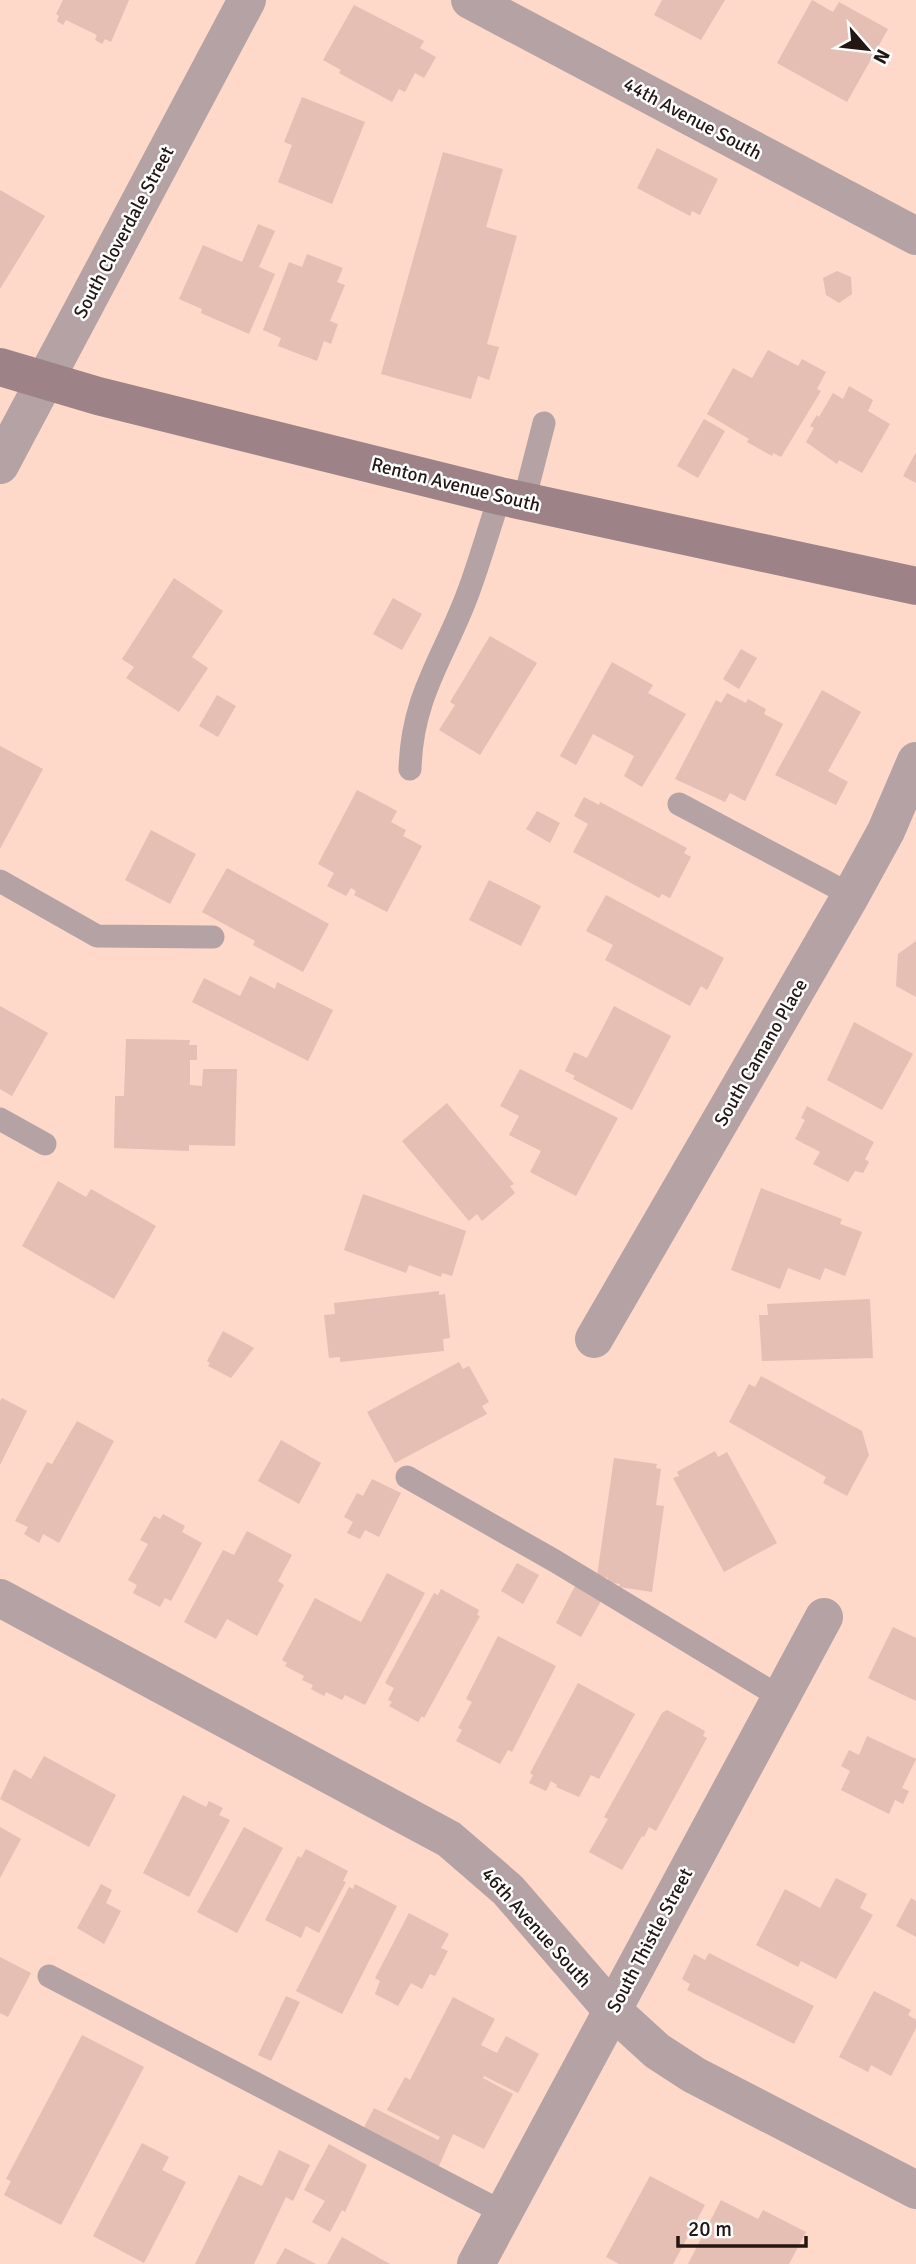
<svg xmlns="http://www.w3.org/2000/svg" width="916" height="2264" font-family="Signika,sans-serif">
  <rect width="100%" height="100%" fill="#fed8c9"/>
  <g fill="#e5beb4">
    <path d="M63 0H129L111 42 105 39 102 44 95 40 97 35 66 20 63 25 57 21 59 16 56 14Z"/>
    <path d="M662 0H725L701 40 654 15Z"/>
    <path d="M812 0 833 12 839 2 888 29 847 102 777 63Z"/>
    <path d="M354 5 424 41 420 48 436 57 424 78 415 73 405 92 399 89 392 102 339 73 341 70 323 60Z"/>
    <path d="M302 97 365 122 332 204 278 182 292 145 284 142Z"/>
    <path d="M657 148 718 179 700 215 692 211 690 216 637 188Z"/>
    <path d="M443 152 503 169 486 227 517 236 487 344 499 347 489 380 478 376 471 399 381 374Z"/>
    <path d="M0 190 45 216 0 289Z"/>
    <path d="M258 224 275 231 259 267 275 274 249 334 201 313 202 309 179 299 203 245 242 262Z"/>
    <path d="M307 254 343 268 337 282 345 285 330 321 338 324 331 344 324 341 317 361 278 346 281 338 263 330 289 262 302 267Z"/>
    <path d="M837 271 851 277 852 294 839 303 826 295 823 278Z"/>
    <path d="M768 350 798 366 802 359 826 372 817 389 821 391 781 457 773 453 772 456 747 442 749 439 707 414 733 368 752 378Z"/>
    <path d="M849 386 873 400 868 411 890 424 862 473 839 460 837 464 806 442 814 428 810 426 817 415 819 417 833 393 843 399Z"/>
    <path d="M704 419 725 431 698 478 677 466Z"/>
    <path d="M916 452V483L903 476Z"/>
    <path d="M174 578 223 611 192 657 208 668 179 712 126 678 134 667 122 659Z"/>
    <path d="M393 598 422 614 402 650 373 634Z"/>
    <path d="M490 636 537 663 480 755 439 730 455 705 450 702Z"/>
    <path d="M741 649 757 658 739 689 723 679Z"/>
    <path d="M612 662 653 685 648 693 686 714 642 787 624 776 634 756 593 734 576 765 560 756Z"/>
    <path d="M822 690 861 712 828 771 848 782 836 805 775 775Z"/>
    <path d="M727 693 746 703 748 699 766 709 764 714 783 724 745 801 730 793 725 802 675 779 716 700 721 703Z"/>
    <path d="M217 695 236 706 218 737 199 726Z"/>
    <path d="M0 746 43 769 0 849Z"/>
    <path d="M357 790 397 811 391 822 406 830 403 836 422 846 387 912 354 895 356 891 351 888 346 896 327 886 334 873 318 864Z"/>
    <path d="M584 797 599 805 600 802 687 848 684 853 691 857 670 898 662 894 659 898 573 852 588 824 574 816Z"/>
    <path d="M537 811 560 823 550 843 526 829Z"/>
    <path d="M151 830 196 854 170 904 125 880Z"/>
    <path d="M227 868 329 924 303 972 253 945 255 941 202 912Z"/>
    <path d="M489 880 541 906 521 946 469 920Z"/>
    <path d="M606 895 724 958 707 990 701 986 690 1006 605 960 613 945 586 931Z"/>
    <path d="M916 941V997L896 986 898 954Z"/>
    <path d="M250 976 275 989 277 982 333 1010 308 1061 192 1002 204 978 240 996Z"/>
    <path d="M0 1006 48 1033 12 1096 0 1089Z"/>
    <path d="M614 1006 671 1036 632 1110 573 1079 575 1076 565 1071 574 1052 587 1058Z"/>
    <path d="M854 1022 913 1054 882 1110 827 1080Z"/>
    <path d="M126 1039 190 1040 189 1045H197V1060H190V1085L202 1086 203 1069H237L235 1146 189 1145V1151L114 1148 115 1096H124Z"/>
    <path d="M520 1069 618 1118 576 1196 530 1172 541 1151 509 1135 519 1116 500 1106Z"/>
    <path d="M447 1103 514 1184 510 1186 515 1193 482 1221 477 1214 469 1221 402 1141Z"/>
    <path d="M807 1106 874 1142 865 1159 869 1162 863 1173 855 1171 848 1182 813 1164 820 1152 795 1139 805 1120 801 1118Z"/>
    <path d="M58 1181 86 1197 91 1189 156 1226 114 1299 22 1246Z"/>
    <path d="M761 1188 842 1219 840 1224 862 1232 845 1276 825 1268 820 1280 788 1268 780 1289 731 1270Z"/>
    <path d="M363 1194 466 1231 452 1276 442 1273 441 1277 409 1265 406 1273 344 1250Z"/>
    <path d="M439 1291V1295L445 1294 450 1338 443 1339 444 1351 340 1362V1357L329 1358 324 1315 335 1314 334 1303Z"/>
    <path d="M870 1299 873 1358 762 1361 759 1315H768L767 1304Z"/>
    <path d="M223 1331 254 1348 231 1378 208 1366 210 1363 207 1361Z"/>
    <path d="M459 1362 463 1369 469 1366 489 1402 482 1406 487 1414 395 1463 367 1412Z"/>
    <path d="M761 1376 862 1431 869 1455 847 1496 823 1483 826 1477 729 1422 749 1384 755 1387Z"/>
    <path d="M2 1398 27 1411 0 1465V1401Z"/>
    <path d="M77 1421 114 1441 59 1543 43 1534 39 1543 24 1534 28 1527 15 1521 47 1462 52 1464Z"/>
    <path d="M281 1440 321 1463 299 1504 258 1481Z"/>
    <path d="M715 1451 718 1457 727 1452 777 1543 724 1572 673 1478 679 1476 677 1472Z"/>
    <path d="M614 1458 657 1464 656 1468 661 1469 656 1505 664 1506 652 1592 619 1587 620 1584 607 1582 608 1578 597 1576Z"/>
    <path d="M372 1479 401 1493 379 1537 365 1530 360 1539 347 1533 353 1522 344 1517 357 1493 363 1496Z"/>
    <path d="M163 1514 185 1526 182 1532 202 1543 171 1601 165 1598 160 1607 133 1593 137 1585 128 1580 148 1544 140 1540 154 1516 160 1519Z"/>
    <path d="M247 1531 292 1555 278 1581 284 1585 257 1636 227 1619 216 1639 184 1622 223 1550 234 1555Z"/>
    <path d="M517 1563 539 1575 523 1604 501 1591Z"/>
    <path d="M387 1573 425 1593 365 1705 345 1695 342 1700 326 1692 324 1696 311 1689 313 1685 302 1680 304 1676 285 1666 287 1663 282 1660 315 1598 361 1622Z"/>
    <path d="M575 1586 601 1601 581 1637 556 1623Z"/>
    <path d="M441 1589 479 1610 477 1615 480 1616 424 1718 422 1716 418 1722 389 1706 392 1702 388 1700 394 1688 385 1683 434 1593 438 1595Z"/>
    <path d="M893 1627 916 1638V1701L868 1678Z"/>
    <path d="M498 1636 556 1666 512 1752 508 1750 500 1764 456 1741 462 1730 458 1728 472 1702 466 1699Z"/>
    <path d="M578 1683 635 1714 599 1779 591 1775 579 1797 556 1787 557 1785 551 1781 546 1791 529 1783 533 1775 530 1773Z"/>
    <path d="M667 1710 705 1731 703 1736 707 1738 656 1831 649 1827 644 1837 642 1836 622 1870 589 1852 608 1819 604 1817 662 1713Z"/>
    <path d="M867 1736 916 1759 902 1788 909 1791 903 1804 895 1800 889 1814 841 1790 850 1771 841 1766 849 1750 859 1755Z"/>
    <path d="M44 1756 116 1795 89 1847 0 1799 14 1769 31 1779Z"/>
    <path d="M183 1795 206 1807 209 1801 223 1808 219 1815 230 1820 189 1897 143 1873Z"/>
    <path d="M0 1827 21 1839 0 1878Z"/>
    <path d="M244 1827 283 1848 237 1933 197 1912Z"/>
    <path d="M306 1849 348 1871 343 1881 346 1882 319 1933 306 1926 301 1938 265 1920 298 1856 301 1858Z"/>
    <path d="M836 1878 867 1894 860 1908 873 1915 836 1979 801 1961 798 1967 756 1945 785 1889 820 1908Z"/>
    <path d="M101 1884 112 1890 106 1903 121 1911 104 1944 77 1928Z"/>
    <path d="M355 1884 397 1906 342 2014 296 1991 349 1887 353 1889Z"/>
    <path d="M911 1898 916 1901V1937L896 1926Z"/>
    <path d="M409 1913 449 1934 441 1948 448 1951 435 1976 430 1974 422 1989 411 1983 398 2006 375 1994 380 1981 375 1978Z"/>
    <path d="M709 1953 814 2006 794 2044 687 1990 690 1984 682 1979 694 1954 705 1960Z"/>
    <path d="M0 1957 31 1973 8 2017 0 2013Z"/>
    <path d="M874 1991 911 2010 908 2015 916 2020V2028L891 2076 871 2065 868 2072 839 2057Z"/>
    <path d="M286 1996 300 2002 271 2061 258 2055Z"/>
    <path d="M453 1997 495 2019 481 2045 497 2053 506 2036 539 2054 518 2093 484 2076 483 2078 513 2094 484 2149 453 2134 438 2168 363 2129 374 2108 438 2140 440 2137 387 2110 405 2077 410 2080Z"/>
    <path d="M82 2035 144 2067 61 2225 4 2195 11 2181 6 2179Z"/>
    <path d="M142 2143 169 2157 162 2170 186 2182 144 2263 93 2236Z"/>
    <path d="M329 2144 367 2165 345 2212 342 2210 330 2232 312 2222 325 2201 304 2190Z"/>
    <path d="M279 2150 310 2165 293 2201 286 2197 254 2264H195L239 2175 262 2186Z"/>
    <path d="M650 2176 705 2205 673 2264H619L606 2257Z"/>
    <path d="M721 2200 758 2219 763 2210 806 2232 789 2264H688Z"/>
    <path d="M342 2237 390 2264H327Z"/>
    <path d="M285 2248 316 2264H276Z"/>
  </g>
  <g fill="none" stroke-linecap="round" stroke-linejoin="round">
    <g stroke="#b4a2a5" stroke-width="23">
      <path d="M524 501 544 423"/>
      <path d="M410 769C412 695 444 658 468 593 480 561 489 528 500 496"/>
      <path d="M679 804 851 895"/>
      <path d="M0 881 97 936 213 937"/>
      <path d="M0 1119 45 1144"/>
      <path d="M407 1477 555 1561 780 1697"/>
      <path d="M49 1976 504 2213"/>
    </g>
    <g stroke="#b4a2a5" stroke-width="38">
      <path d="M470 0 916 236"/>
      <path d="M594 1339 851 895 886 831 916 761"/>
      <path d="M0 1598 449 1839 508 1890 611 2009 657 2051 694 2075 916 2190"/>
      <path d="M476 2264 824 1617"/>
    </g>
    <path stroke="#b4a2a5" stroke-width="38" d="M0 465 247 0"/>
    <path stroke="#9d8388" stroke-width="38" d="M0 367 98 396 500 496 916 586"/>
  </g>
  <g text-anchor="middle" stroke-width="5" stroke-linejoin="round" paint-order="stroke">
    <g font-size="19" fill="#241712" stroke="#fff">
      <text transform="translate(693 118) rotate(28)" y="7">44th Avenue South</text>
      <text transform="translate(123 232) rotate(-62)" y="7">South Cloverdale Street</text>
      <text transform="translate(456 484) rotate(14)" y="7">Renton Avenue South</text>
      <text transform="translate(760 1052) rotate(-60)" y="7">South Camano Place</text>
      <text transform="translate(537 1927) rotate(48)" y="7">46th Avenue South</text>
      <text transform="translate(649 1940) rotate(-62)" y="7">South Thistle Street</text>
    </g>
  </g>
  <g transform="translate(867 49) rotate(118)" stroke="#ffffff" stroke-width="5" paint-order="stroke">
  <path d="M0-5L12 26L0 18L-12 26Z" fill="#241712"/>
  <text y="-10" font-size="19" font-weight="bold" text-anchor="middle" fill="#241712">N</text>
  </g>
  <path d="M678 2236v10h128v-10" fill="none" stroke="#241712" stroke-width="3.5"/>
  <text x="688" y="2236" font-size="21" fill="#241712" stroke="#ffffff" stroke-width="5" paint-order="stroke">20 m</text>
</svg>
